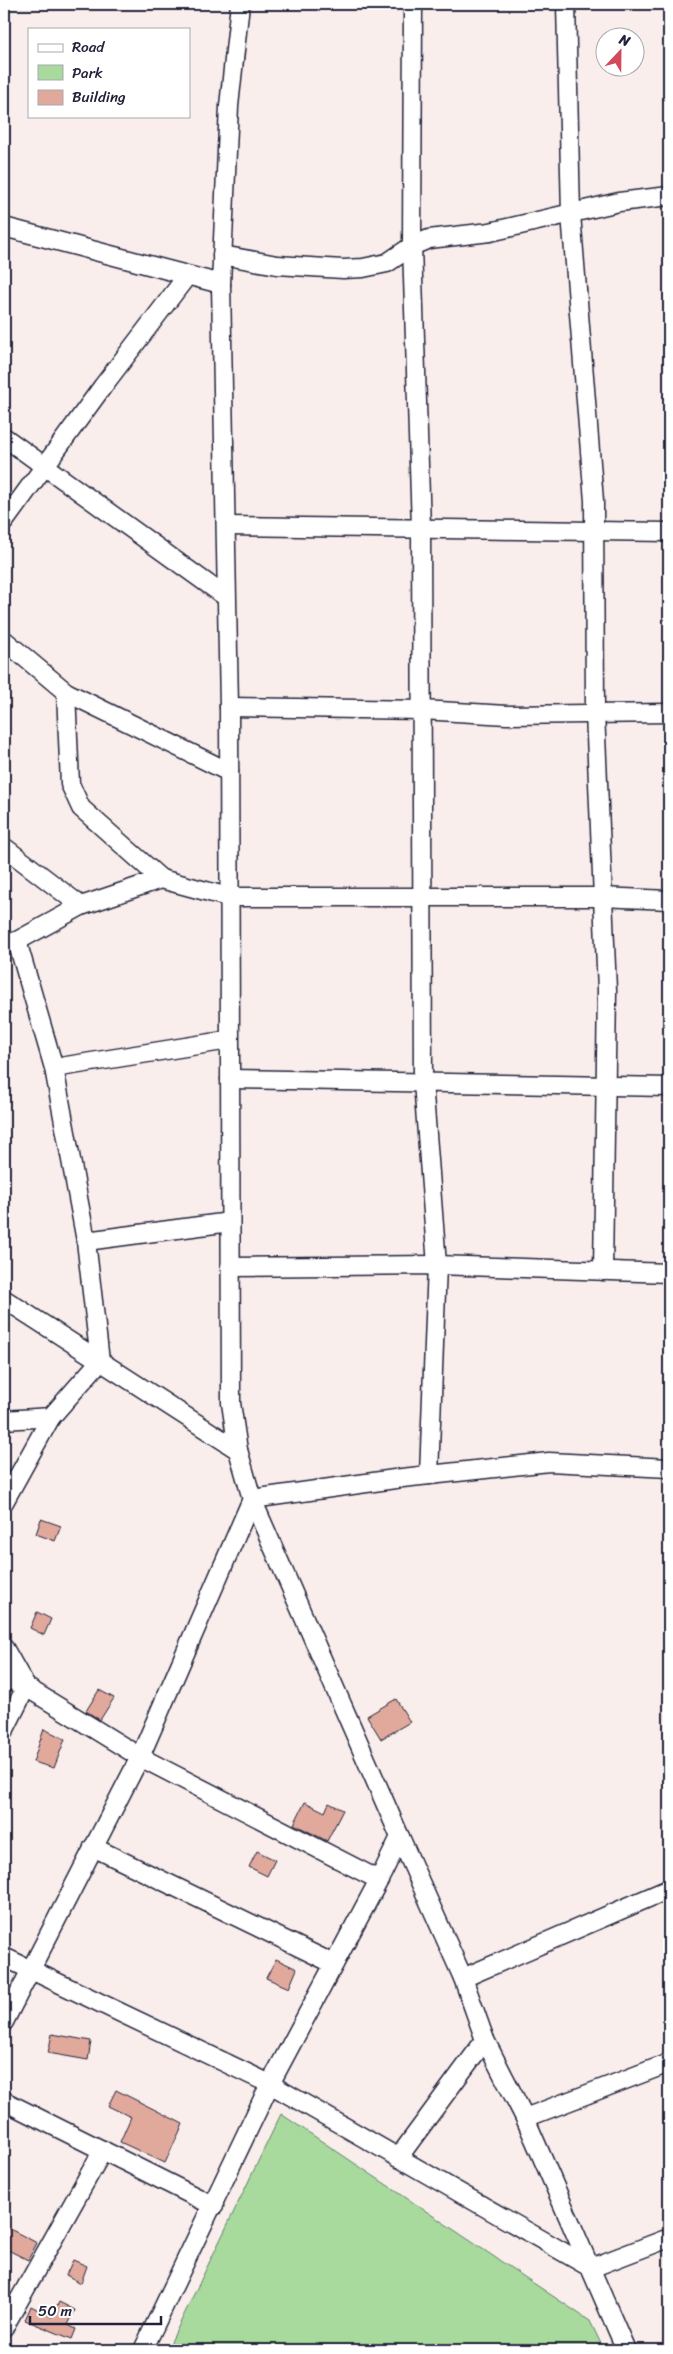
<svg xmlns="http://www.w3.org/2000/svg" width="673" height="2354" font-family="Sriracha,sans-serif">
  <rect width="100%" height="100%" fill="#f9eeeb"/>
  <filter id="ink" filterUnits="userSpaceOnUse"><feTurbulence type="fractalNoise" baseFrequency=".02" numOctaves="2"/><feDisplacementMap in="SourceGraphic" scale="10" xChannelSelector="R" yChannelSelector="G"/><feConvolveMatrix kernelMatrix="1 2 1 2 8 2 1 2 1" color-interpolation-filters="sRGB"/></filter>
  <g filter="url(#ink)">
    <path fill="#a7da9c" stroke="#647e6c" d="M281 2114 590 2321 604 2350H167Z"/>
    <g fill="#e1a99b" stroke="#22223b">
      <path d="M41 1519 61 1526 55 1541 36 1534Z"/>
      <path d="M37 1612 51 1619 44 1635 30 1628Z"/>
      <path d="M99 1690 114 1698 100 1720 86 1711Z"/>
      <path d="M396 1699 410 1722 381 1739 367 1716Z"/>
      <path d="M44 1729 65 1739 54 1768 33 1762Z"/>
      <path d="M305 1802 325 1812 329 1803 343 1810 327 1841 294 1824Z"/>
      <path d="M257 1851 275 1860 267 1876 249 1867Z"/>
      <path d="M276 1959 297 1969 289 1988 266 1978Z"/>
      <path d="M52 2034 91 2041 88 2060 48 2053Z"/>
      <path d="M116 2090 183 2124 165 2163 120 2142 131 2117 108 2106Z"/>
      <path d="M4 2226 37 2243 28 2260 4 2248Z"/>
      <path d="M73 2260 87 2266 81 2283 66 2275Z"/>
      <path d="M59 2302 75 2310 68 2325 76 2329 72 2339 25 2320 31 2306 52 2317Z"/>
    </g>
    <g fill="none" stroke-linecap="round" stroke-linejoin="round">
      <defs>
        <g id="minor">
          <path d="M413 4 412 246 421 528 423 1082 437 1265 429 1475"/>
          <path d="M566 4 571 214 594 501 595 713 607 990 603 1271"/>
          <path d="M4 227 221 284"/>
          <path d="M222 255 277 265 343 269 363 268 387 263 412 246 429 239 490 232 619 202 669 196"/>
          <path d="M4 437 226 597"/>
          <path d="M4 522 103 386 187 276"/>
          <path d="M227 526 669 532"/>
          <path d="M4 640 66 692 229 772"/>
          <path d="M66 692 70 784 81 808 161 879"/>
          <path d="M229 707 422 710 507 715 669 713"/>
          <path d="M4 847 81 906"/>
          <path d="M4 944 17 941 81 906 161 879 228 897H601L669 900"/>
          <path d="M54 1068 229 1040"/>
          <path d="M230 1079 669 1087"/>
          <path d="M86 1241 230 1222"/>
          <path d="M230 1267 437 1265 669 1273"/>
          <path d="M4 1299 238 1450"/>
          <path d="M4 1420 51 1417 100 1361 86 1241 54 1068 17 941"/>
          <path d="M4 1502 51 1417"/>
          <path d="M4 1648 26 1687"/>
          <path d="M4 1677 26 1687 140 1757 379 1880"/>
          <path d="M4 1731 26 1687"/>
          <path d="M400 1837 463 1978 485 2040 525 2118 626 2350"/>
          <path d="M93 1847 334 1964"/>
          <path d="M4 1957 270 2084 591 2268 669 2238"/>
          <path d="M463 1978 669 1889"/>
          <path d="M4 2022 140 1757 252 1499 402 1478 549 1462 669 1468"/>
          <path d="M4 2101 214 2206"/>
          <path d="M525 2118 669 2063"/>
          <path d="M398 2158 485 2040"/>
          <path d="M4 2327 103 2150"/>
          <path d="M143 2350 270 2084 379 1880 400 1837 252 1499 238 1450 231 1403 229 707 221 284 229 106 240 4"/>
        </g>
      </defs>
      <use href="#minor" stroke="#22223b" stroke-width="21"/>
      <use href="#minor" stroke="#fff" stroke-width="18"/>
    </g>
  </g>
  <rect width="673" height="2354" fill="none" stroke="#fff" stroke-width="20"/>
  <rect x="10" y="10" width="653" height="2334" fill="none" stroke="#22223b" stroke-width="2" filter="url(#ink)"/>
  <rect x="28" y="28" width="162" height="90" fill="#ffffff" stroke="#a7a7b1"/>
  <rect x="38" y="44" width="25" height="8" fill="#ffffff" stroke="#a7a7b1"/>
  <text x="72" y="52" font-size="15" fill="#22223b">Road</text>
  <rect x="38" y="65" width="25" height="15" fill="#a7da9c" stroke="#a7a7b1"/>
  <text x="72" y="78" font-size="15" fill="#22223b">Park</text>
  <rect x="38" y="90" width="25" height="15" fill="#e1a99b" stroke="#a7a7b1"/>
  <text x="72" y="102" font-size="15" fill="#22223b">Building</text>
  <g transform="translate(620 52) rotate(22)"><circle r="24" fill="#ffffff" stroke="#a7a7b1"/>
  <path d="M0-4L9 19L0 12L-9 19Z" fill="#d1495b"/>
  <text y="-8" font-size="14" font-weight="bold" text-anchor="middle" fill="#22223b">N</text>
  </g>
  <path d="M30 2316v8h131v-8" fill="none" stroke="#22223b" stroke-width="2.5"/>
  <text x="38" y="2316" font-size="15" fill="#22223b" stroke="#ffffff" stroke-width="4" paint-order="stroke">50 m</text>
</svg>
